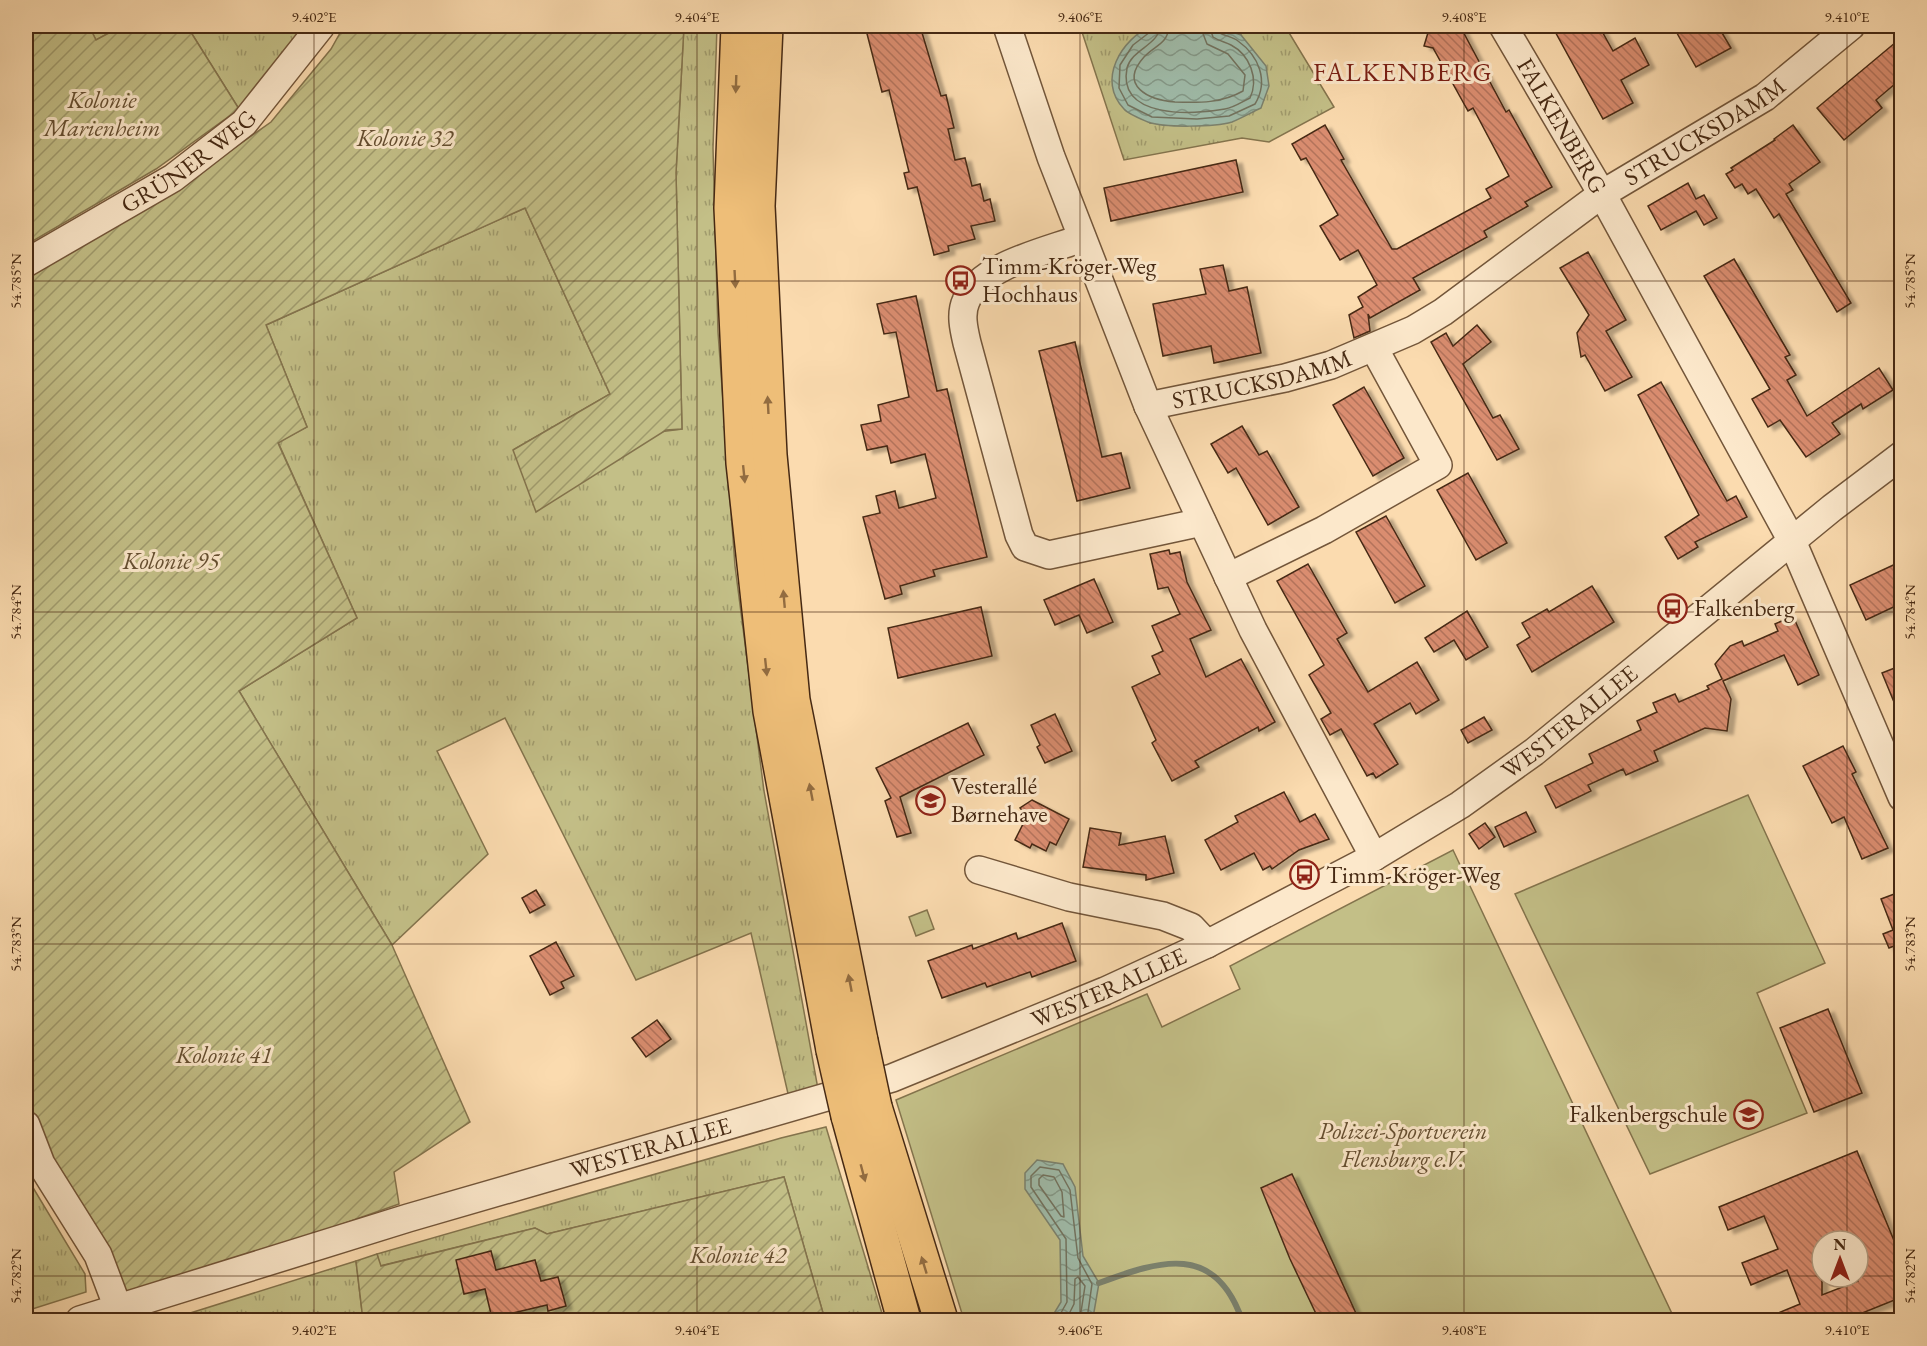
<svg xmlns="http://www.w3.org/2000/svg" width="1927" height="1346" font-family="'EB Garamond',serif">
  <defs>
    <pattern id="grass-tufts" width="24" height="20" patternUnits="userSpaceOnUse" patternTransform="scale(1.5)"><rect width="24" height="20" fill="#c3bf87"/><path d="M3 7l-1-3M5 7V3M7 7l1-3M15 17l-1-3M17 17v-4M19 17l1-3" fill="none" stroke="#a09b6d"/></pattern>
    <pattern id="garden-furrows" width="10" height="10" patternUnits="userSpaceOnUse" patternTransform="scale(1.5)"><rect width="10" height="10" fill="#c3bf87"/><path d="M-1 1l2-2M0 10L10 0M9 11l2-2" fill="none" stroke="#a09b6d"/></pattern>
    <pattern id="water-waves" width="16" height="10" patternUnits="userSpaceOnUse" patternTransform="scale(1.5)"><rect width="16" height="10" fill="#9fbba9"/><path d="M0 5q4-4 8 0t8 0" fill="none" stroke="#839888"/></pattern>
    <pattern id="building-back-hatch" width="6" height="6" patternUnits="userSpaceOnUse" patternTransform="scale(1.5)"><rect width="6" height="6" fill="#da8d70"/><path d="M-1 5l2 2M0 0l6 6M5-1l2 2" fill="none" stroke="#b3735b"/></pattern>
    <filter id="shadow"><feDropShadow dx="6" dy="3.5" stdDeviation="1.5" flood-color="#0004"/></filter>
  </defs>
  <rect width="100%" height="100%" fill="#fbdbaf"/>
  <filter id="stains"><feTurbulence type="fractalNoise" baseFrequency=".00333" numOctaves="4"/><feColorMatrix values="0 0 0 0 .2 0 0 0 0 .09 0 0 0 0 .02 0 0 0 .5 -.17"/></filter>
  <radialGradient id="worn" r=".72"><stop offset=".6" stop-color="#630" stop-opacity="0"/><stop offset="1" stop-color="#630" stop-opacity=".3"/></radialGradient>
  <g fill="url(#grass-tufts)" stroke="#84744d" stroke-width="1.5">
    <path d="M89 26H122L96 40Z"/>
    <path d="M187 26H303L294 40 239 109Z"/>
    <path d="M684 26H717L713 148 718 332 735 566 764 791 818 1089 789 1098 751 933 636 980 505 718 437 751 488 854 392 945 239 691 357 618 278 442 307 427 266 325 525 208 610 394 513 450 682 429 676 173Z"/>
    <path d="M1080 26H1151H1149L1150 123 1197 125 1230 122 1241 35 1216 26H1285L1334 107 1269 142 1242 138 1124 160Z"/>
    <path d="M826 1127 884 1320H825L784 1177 547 1234 535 1228 380 1266 377 1254 781 1138Z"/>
    <path d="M26 1176 85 1274 86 1292 26 1311Z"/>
    <path d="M356 1261 363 1320H168Z"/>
  </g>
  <g fill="#c3bf87" stroke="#84744d" stroke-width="1.5">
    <path d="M1748 795 1825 963 1757 993 1807 1113 1650 1174 1515 894Z"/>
    <path d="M1453 850 1675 1320H964L896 1100 1147 994 1162 1027 1240 989 1230 966Z"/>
    <path d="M927 910 934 929 916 936 909 917Z"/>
  </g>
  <g fill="url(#garden-furrows)" stroke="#84744d" stroke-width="1.5">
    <path d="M26 26H89L96 40 122 26H187L239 109 156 169 26 245Z"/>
    <path d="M344 26H684L676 173 682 429 666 430 536 512 513 450 610 394 525 208 266 325 307 427 278 443 357 618 239 691 392 945 470 1122 394 1172 399 1204 124 1301 45 1158 26 1107V277L165 197 271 122 331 49Z"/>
    <path d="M784 1177 825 1320H363L356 1261 377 1254 381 1266 535 1228 547 1234Z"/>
  </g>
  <g fill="url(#water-waves)" stroke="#7b816d" stroke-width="1.5">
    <path d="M1151 26H1216L1241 35 1266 66 1269 86 1261 108C1252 112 1242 118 1232 122 1215 127 1164 128 1148 122 1141 119 1128 114 1124 109 1096 80 1122 39 1151 26Z"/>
    <path d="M1037 1160 1063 1164 1075 1187 1083 1256 1099 1283 1094 1312 1098 1320H1050L1061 1302 1060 1240 1025 1189V1173Z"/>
  </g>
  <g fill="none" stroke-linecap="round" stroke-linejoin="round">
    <g stroke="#72725e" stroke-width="1.5">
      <path d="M1152 26 1150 32 1133 45 1120 65 1119 88 1128 105 1152 117 1197 119 1229 116 1255 104C1269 81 1259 56 1238 41 1233 37 1225 36 1220 33L1217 26"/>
      <path d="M1160 26C1159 45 1132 49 1127 68 1117 119 1193 115 1225 109 1233 108 1242 102 1250 98 1259 79 1250 55 1231 45 1225 42 1219 41 1213 37L1209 26"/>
      <path d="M1169 26C1168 44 1155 45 1144 57 1118 86 1149 100 1175 102 1200 103 1222 103 1243 91L1245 75 1228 54 1207 44 1200 26"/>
      <path d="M1043 1175 1054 1177 1062 1192 1064 1217 1061 1216 1039 1185V1179Z"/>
      <path d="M1057 1320 1067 1302 1066 1239 1031 1187V1176L1040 1167 1059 1170 1070 1190 1078 1258 1092 1284 1088 1312 1092 1320"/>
      <path d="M1066 1320 1074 1304 1075 1279 1078 1277 1085 1286 1081 1312 1083 1320"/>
    </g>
    <path stroke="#7b816d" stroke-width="6" d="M1099 1283C1161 1260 1215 1243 1242 1320"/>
  </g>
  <g fill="url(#building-back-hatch)" stroke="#462913" stroke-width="1.5" fill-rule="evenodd" filter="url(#shadow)">
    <path d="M865 26H920L941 96 946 95 954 128 948 129 955 160 965 158 972 186 980 184 984 201 990 199 995 221 971 226 975 239 948 246 949 251 934 255 917 187 908 189 904 173 909 172 889 90 882 92Z"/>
    <path d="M1430 26H1460L1506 112 1509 110 1552 187 1525 202 1528 206 1484 231 1487 237 1413 278 1420 290 1370 318 1368 314 1370 331 1354 338 1349 315 1363 307 1358 297 1377 285 1358 250 1340 260 1320 226 1338 215 1306 158 1301 160 1292 144 1325 125 1344 159 1341 160 1392 249H1397L1491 198 1486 189 1509 176 1473 108 1468 111 1433 48 1424 46Z"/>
    <path d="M1552 26H1599L1613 51 1635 38 1649 65 1621 80 1633 103 1603 119Z"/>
    <path d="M1673 26H1718L1731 48 1696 67Z"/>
    <path d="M1902 37V78L1876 100 1882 108 1844 140 1817 108Z"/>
    <path d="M1793 125 1820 162 1789 184 1793 190 1786 194 1851 303 1837 312 1779 214 1774 218 1756 189 1748 194 1742 184 1735 188 1726 174 1733 170 1731 168 1775 140 1774 139Z"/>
    <path d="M1236 160 1243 192 1111 221 1104 188Z"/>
    <path d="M1688 183 1696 199 1704 195 1717 218 1704 225 1696 211 1661 230 1648 206Z"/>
    <path d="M1588 252 1626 320 1606 331 1632 377 1605 391 1585 355 1581 357 1577 333 1589 315 1560 268Z"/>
    <path d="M1734 259 1790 355 1785 357 1796 375 1787 380 1807 416 1879 368 1893 390 1863 409 1861 404 1832 423 1840 434 1806 457 1780 420 1768 427 1752 399 1770 389 1704 276Z"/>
    <path d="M1223 265 1229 291 1247 287 1261 353 1214 363 1211 346 1163 356 1153 304 1206 294 1200 269Z"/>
    <path d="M916 296 937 391 947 389 987 557 933 570 935 576 900 586 902 594 885 599 863 517 880 513 876 496 895 491 899 508 936 498 925 454 891 463 887 446 867 450 861 425 881 421 878 405 909 397 896 332 884 334 877 304Z"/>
    <path d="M1477 325 1491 342 1463 364 1493 418 1500 415 1519 449 1497 460 1431 342 1446 333 1453 346Z"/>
    <path d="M1075 342 1102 457 1121 453 1130 488 1077 501 1039 351Z"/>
    <path d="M1661 382 1727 501 1736 496 1747 517 1695 542 1698 547 1678 559 1665 537 1699 515 1638 395Z"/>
    <path d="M1364 387 1404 458 1373 476 1333 405Z"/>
    <path d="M1242 426 1259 455 1267 451 1299 507 1268 525 1236 468 1228 473 1211 444Z"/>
    <path d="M1468 473 1507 543 1476 560 1437 490Z"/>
    <path d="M1386 516 1425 586 1395 603 1356 532Z"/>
    <path d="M1169 550 1170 554 1180 552 1187 582 1211 630 1190 639 1206 677 1241 659 1275 722 1259 731 1258 727 1195 761 1199 767 1172 781 1152 743 1156 740 1132 687 1160 674 1152 656 1163 651 1152 626 1180 614 1168 587 1158 589 1150 554Z"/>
    <path d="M1902 561V603L1866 620 1850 585Z"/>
    <path d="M1308 564 1347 633 1337 639 1368 692 1417 662 1439 700 1416 714 1410 703 1374 724 1398 764 1376 778 1373 773 1367 776 1341 729 1330 735 1321 719 1331 713 1309 675 1324 665 1277 581Z"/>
    <path d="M1094 579 1113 622 1087 633 1079 615 1055 625 1044 600Z"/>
    <path d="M1592 586 1614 622 1532 672 1517 645 1530 637 1522 623 1547 609 1549 612Z"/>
    <path d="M981 607 992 656 898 678 888 628Z"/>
    <path d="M1467 611 1488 647 1466 660 1454 640 1434 652 1425 638Z"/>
    <path d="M1793 616 1819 675 1798 685 1784 655 1723 681 1731 699 1727 731 1705 728 1654 751 1658 761 1626 775 1623 769 1588 785 1591 791 1556 808 1545 786 1593 763 1589 754 1641 730 1637 721 1657 712 1653 703 1675 694 1679 702 1709 689 1707 686 1722 679 1715 664 1730 646 1742 641 1744 646 1778 631 1775 624Z"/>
    <path d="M1902 665V719H1901L1882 673Z"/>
    <path d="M1055 714 1072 751 1045 763 1037 747 1040 745 1031 725Z"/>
    <path d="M1484 717 1492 730 1468 743 1461 730Z"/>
    <path d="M968 723 984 755 900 797 911 833 897 837 885 801 891 798 876 768Z"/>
    <path d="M1843 746 1856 772 1852 774 1888 848 1862 859 1844 817 1832 823 1803 766Z"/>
    <path d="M1284 792 1300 822 1315 814 1329 839 1299 850 1272 869 1270 866 1263 870 1254 853 1221 870 1205 840 1238 822 1235 816Z"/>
    <path d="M1032 800 1069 819 1056 845 1050 842 1046 851 1032 844 1030 848 1015 840 1027 816 1020 808Z"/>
    <path d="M1526 812 1536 832 1504 847 1495 827Z"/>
    <path d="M1485 823 1495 837 1479 849 1469 834Z"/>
    <path d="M1090 828 1121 833 1119 845 1165 836 1174 873 1146 880V875L1083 867Z"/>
    <path d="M536 890 545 905 530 913 522 898Z"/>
    <path d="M1902 891V949L1899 944 1889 948 1883 934 1893 930 1881 899Z"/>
    <path d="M1062 923 1076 961 1032 977 1030 972 987 987 985 983 942 998 928 961 972 945 973 949 1016 933 1018 939Z"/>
    <path d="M556 942 574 976 561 982 564 988 550 995 530 956Z"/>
    <path d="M1828 1009 1862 1093 1814 1112 1780 1028Z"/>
    <path d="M657 1020 671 1039 646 1057 632 1038Z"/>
    <path d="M1857 1151 1902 1260V1297L1845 1320H1761L1800 1304 1787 1270 1751 1285 1742 1263 1778 1249 1764 1216 1728 1230 1719 1207ZM1822 1241H1858V1281L1822 1295Z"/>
    <path d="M1292 1174 1324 1243 1359 1320H1319L1290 1259 1261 1188Z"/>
    <path d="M491 1251 496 1270 535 1260 541 1281 558 1277 566 1306 548 1311 547 1305 492 1318 485 1289 464 1294 456 1260Z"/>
  </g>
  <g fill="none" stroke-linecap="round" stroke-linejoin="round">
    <defs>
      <g id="minor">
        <path d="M1007 26 1051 157 1148 406 1253 630 1374 857"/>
        <path id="s1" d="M1503 26 1602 194 1792 541 1902 797"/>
        <path d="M1082 238C1048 251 980 265 966 301 960 314 964 330 967 343L1019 535 1025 547 1049 555 1202 522"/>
        <path id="s2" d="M26 263 173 178 244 123 321 26"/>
        <path id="s3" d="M1148 406 1285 378 1331 365 1413 330 1443 312 1602 194 1765 97 1851 26"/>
        <path d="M1228 577 1324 530 1438 465 1374 348"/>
        <path d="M979 870 1069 897 1163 916 1191 927 1207 944"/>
        <path d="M26 1125 41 1164 98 1255 118 1308"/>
        <path id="s4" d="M80 1320 408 1218 892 1078 1105 991 1207 944 1374 857 1460 805 1534 752 1832 508 1902 455"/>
      </g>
      <g id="highway">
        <path d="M738 26 731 208 743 463 770 711 833 1050"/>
        <path d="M766 26 758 206 770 455 793 700 861 1041"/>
        <path d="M875 1107 941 1320"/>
        <path d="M848 1116 904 1320"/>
      </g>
    </defs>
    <use href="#minor" stroke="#73563a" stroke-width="30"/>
    <use href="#highway" stroke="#462913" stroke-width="36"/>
    <use href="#minor" stroke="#fce8cb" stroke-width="27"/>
    <use href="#highway" stroke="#eebe78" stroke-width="33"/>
    <defs>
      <g id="highway-bridge">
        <path d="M861 1041 875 1107"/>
        <path d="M833 1050 848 1116"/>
      </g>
    </defs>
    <use href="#highway-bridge" stroke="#462913" stroke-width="36" stroke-linecap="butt"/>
    <use href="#highway-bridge" stroke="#eebe78" stroke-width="33"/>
  </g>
  <defs><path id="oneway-solid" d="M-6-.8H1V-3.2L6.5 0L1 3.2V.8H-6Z" transform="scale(1.5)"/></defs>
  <g fill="#926c40">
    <use href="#oneway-solid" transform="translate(736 84) rotate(92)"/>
    <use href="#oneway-solid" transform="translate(735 279) rotate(87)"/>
    <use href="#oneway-solid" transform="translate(768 405) rotate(-93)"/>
    <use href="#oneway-solid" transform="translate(744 474) rotate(84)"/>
    <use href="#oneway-solid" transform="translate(784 599) rotate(-95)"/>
    <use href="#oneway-solid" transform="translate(766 667) rotate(84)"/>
    <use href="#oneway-solid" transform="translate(811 792) rotate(-101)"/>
    <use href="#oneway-solid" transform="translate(850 983) rotate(-101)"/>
    <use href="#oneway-solid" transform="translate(863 1173) rotate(75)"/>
    <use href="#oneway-solid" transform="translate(924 1265) rotate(-107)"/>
  </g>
  <path fill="none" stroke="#462913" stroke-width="1.5" stroke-opacity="0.45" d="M314 26V1320M697 26V1320M1080 26V1320M1464 26V1320M1847 26V1241M26 281H1902M26 612H1902M26 944H1902M26 1276H1822M1858 1276H1902M1847 1277V1320"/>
  <defs>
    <symbol id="bus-ring" viewBox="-11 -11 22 22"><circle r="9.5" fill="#fce8cb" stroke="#8f2418" stroke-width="1.5"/><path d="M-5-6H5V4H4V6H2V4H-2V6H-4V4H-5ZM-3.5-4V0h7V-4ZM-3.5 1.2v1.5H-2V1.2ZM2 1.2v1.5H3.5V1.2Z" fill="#8f2418"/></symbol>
    <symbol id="school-ring" viewBox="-11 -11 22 22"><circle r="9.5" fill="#fce8cb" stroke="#8f2418" stroke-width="1.5"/><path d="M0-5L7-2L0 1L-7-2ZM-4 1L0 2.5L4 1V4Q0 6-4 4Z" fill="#8f2418"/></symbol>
  </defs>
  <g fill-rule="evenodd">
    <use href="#bus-ring" x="944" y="264" width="33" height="33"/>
    <use href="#bus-ring" x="1656" y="592" width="33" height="33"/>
    <use href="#school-ring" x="914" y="784" width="33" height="33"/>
    <use href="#bus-ring" x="1288" y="858" width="33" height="33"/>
    <use href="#school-ring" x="1732" y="1098" width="33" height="33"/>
  </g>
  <g text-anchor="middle" stroke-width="6" stroke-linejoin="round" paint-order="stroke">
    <g font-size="24" font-style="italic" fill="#654e30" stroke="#fce8cb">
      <text x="102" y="108">Kolonie<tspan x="102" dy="28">Marienheim</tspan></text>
      <text x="405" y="146">Kolonie 32</text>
      <text x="171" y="569">Kolonie 95</text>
      <text x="224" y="1063">Kolonie 41</text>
      <text x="1403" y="1139">Polizei-Sportverein<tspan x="1403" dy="28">Flensburg e.V.</tspan></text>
      <text x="738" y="1263">Kolonie 42</text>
    </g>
    <g font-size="24" fill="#462913" stroke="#fce8cb">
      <text dy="8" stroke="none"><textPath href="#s1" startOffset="116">FALKENBERG</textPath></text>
      <text dy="8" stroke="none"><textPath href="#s3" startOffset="630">STRUCKSDAMM</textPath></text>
      <text dy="8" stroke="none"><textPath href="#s2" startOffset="192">GRÜNER WEG</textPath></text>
      <text dy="8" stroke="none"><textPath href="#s3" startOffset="117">STRUCKSDAMM</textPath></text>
      <text dy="8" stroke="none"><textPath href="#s4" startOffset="1616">WESTERALLEE</textPath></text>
      <text dy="8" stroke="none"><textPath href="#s4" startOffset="1082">WESTERALLEE</textPath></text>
      <text dy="8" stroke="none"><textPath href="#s4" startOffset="596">WESTERALLEE</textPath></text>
    </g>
    <g font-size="24" fill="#462913" stroke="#fce8cb" text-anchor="start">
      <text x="982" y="274">Timm-Kröger-Weg<tspan x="982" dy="28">Hochhaus</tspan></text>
      <text x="1694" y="616">Falkenberg</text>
      <text x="951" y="794">Vesterallé<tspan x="951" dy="28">Børnehave</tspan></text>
      <text x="1326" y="883">Timm-Kröger-Weg</text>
      <text x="1727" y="1122" text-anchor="end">Falkenbergschule</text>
    </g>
    <g font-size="26" letter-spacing="1.5" fill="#7a1f14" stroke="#fce8cb">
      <text x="1403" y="81">FALKENBERG</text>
    </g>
  </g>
  <rect width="1927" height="1346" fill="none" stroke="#fbdbaf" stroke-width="66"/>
  <g transform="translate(1840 1259)"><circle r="28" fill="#fce8cb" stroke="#b39c81" stroke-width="1.5"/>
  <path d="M0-4.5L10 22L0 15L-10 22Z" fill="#8f2418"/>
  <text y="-9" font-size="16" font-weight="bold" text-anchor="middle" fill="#462913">N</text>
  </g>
  <rect x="33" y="33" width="1861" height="1280" fill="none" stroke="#462913" stroke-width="2"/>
  <g font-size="15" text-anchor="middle" fill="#462913">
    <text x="314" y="22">9.402°E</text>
    <text x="697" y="22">9.404°E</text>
    <text x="1080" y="22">9.406°E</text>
    <text x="1464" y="22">9.408°E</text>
    <text x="1847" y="22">9.410°E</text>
    <text transform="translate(16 281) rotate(-90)" y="5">54.785°N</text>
    <text transform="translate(1910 281) rotate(-90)" y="5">54.785°N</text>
    <text transform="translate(16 612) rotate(-90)" y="5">54.784°N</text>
    <text transform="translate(1910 612) rotate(-90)" y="5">54.784°N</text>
    <text transform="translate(16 944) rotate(-90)" y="5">54.783°N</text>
    <text transform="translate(1910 944) rotate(-90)" y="5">54.783°N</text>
    <text transform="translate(16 1276) rotate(-90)" y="5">54.782°N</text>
    <text transform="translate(1910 1276) rotate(-90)" y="5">54.782°N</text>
    <text x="314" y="1335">9.402°E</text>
    <text x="697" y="1335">9.404°E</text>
    <text x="1080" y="1335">9.406°E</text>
    <text x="1464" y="1335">9.408°E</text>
    <text x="1847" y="1335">9.410°E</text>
  </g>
  <rect width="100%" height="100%" filter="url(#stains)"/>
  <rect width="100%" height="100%" fill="url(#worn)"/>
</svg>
